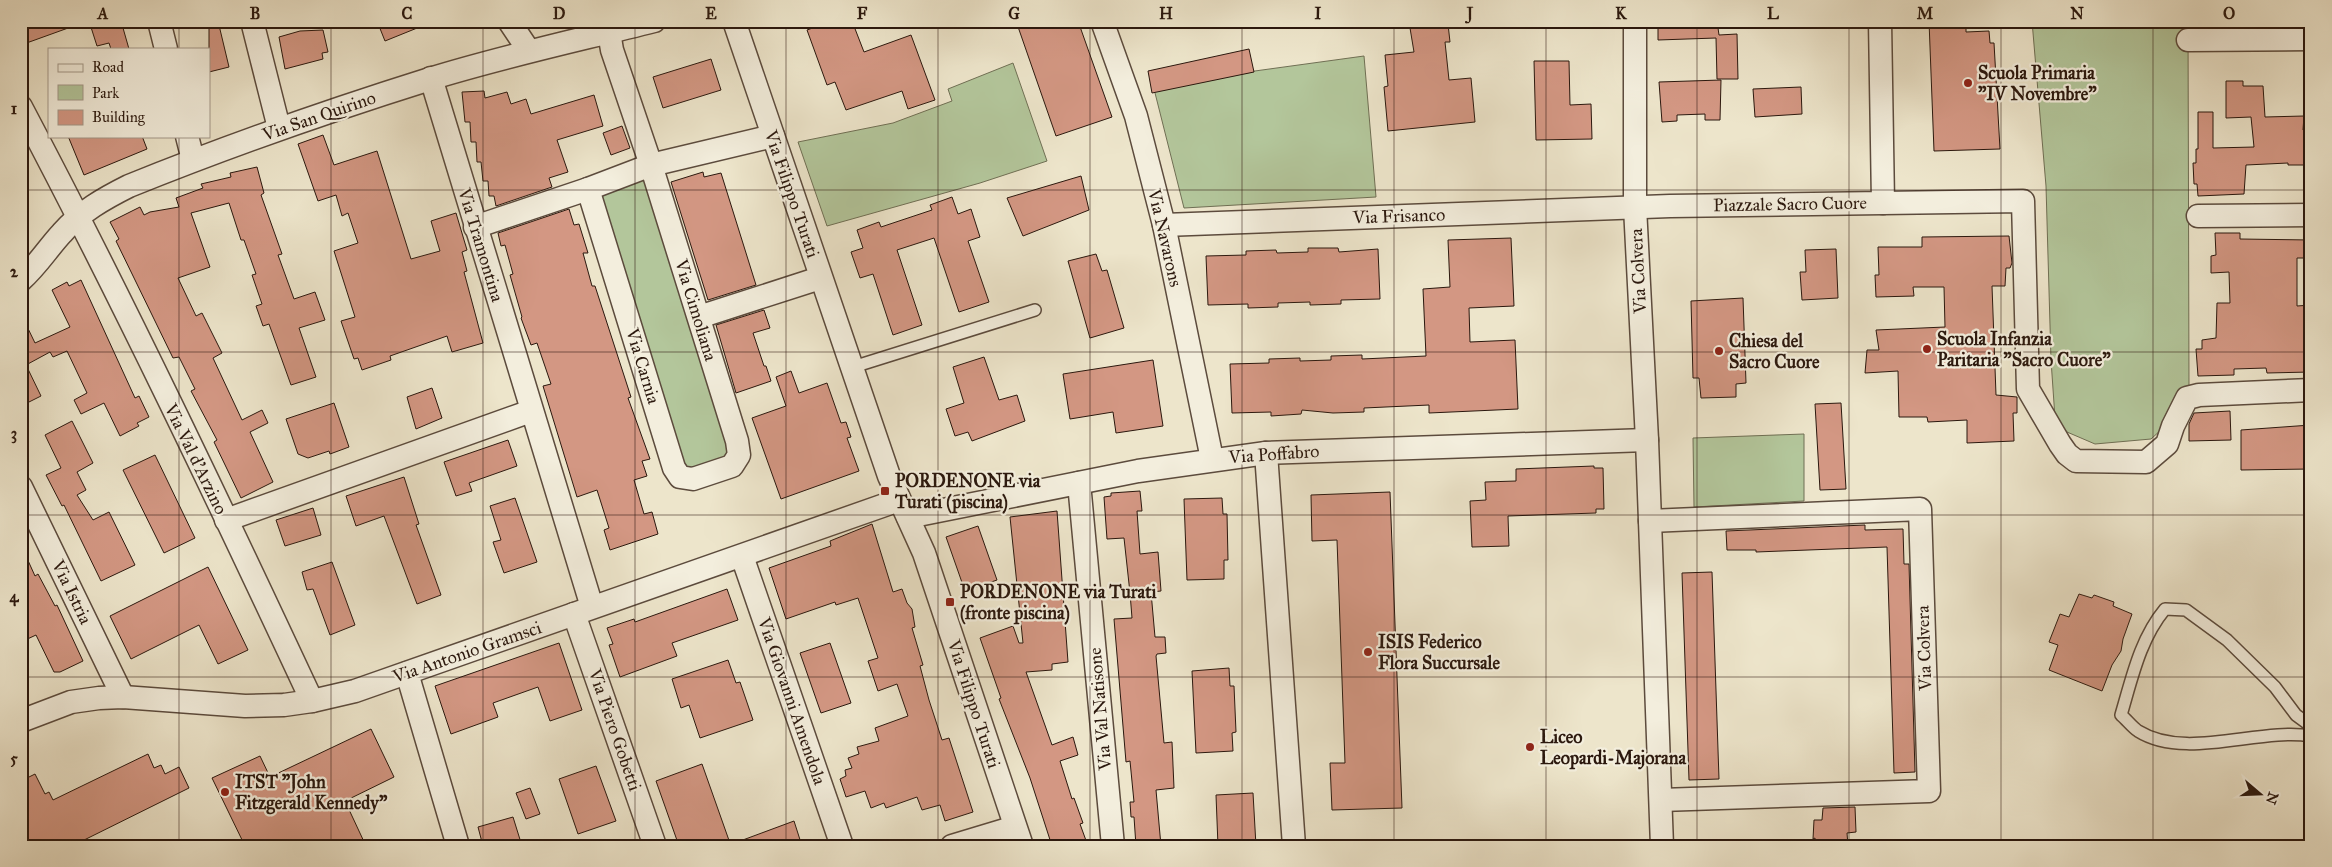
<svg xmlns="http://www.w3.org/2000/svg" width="2332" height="867" font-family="'IM FELL Great Primer',serif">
  <rect width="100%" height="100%" fill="#ede5cb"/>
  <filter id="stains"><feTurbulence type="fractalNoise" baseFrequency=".004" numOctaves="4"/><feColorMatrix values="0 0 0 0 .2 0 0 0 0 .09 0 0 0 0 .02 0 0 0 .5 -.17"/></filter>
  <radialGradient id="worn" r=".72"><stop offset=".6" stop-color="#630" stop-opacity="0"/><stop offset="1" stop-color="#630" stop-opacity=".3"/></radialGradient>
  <g fill="#b3c69b" stroke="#6f6f54">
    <path d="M2032 21H2188L2189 389 2162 429 2151 439 2095 444 2067 432 2055 418 2051 360 2046 186Z"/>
    <path d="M1364 56 1376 197 1184 208 1153 85Z"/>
    <path d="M1013 63 1047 161 980 183 827 226 798 142 893 123 952 101 948 89Z"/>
    <path d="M651 165 739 455 680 477 589 189Z"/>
    <path d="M1804 434V501L1694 507 1693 438Z"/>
  </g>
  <g fill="#d39783" stroke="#2b180e">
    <path d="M21 21H82V23L21 45Z"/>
    <path d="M89 21H121L129 49H111L109 43 97 46Z"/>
    <path d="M209 21H218L229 67 209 72Z"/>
    <path d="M377 21H431L432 22 385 41Z"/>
    <path d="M832 21H852L864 52 911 35 935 100 908 109 902 91 846 110 835 82 827 85 807 30Z"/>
    <path d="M1016 21H1078L1112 117 1056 136Z"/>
    <path d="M1658 21H1717L1719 35 1737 34 1738 79H1717L1716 38 1658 40Z"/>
    <path d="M1929 21H1966V32L1989 31 1990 43H1994L2000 149 1934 151Z"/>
    <path d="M1448 24 1450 42H1445L1449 80 1471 78 1475 122 1388 131 1384 87 1388 86 1385 55 1414 52 1410 28Z"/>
    <path d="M323 30 328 52 322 53 323 59 285 69 279 37 300 31Z"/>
    <path d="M1249 49 1254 72 1152 93 1148 71Z"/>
    <path d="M711 59 721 90 663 108 653 77Z"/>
    <path d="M1534 61H1569L1570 105 1591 104 1592 139 1536 140Z"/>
    <path d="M1721 80 1720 120H1705V114L1677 115V121L1662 122 1659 82Z"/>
    <path d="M2226 81H2243V86H2263L2265 117 2304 116 2303 130H2307L2308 165H2288V163L2246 165 2244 194 2198 196 2197 184H2194L2193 163H2196V149H2198V112H2213V148L2254 147 2251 117 2226 118Z"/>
    <path d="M1801 87 1802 114 1755 117 1753 89Z"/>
    <path d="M484 91 485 98 507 92 511 104 526 99 531 114 594 95 603 126 557 140 568 172 549 178 552 187 496 206 494 196H489L488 181H483L481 162H477L476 142H471L470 122H465L462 92Z"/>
    <path d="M622 126 630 148 611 155 603 133Z"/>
    <path d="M323 135 334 165 377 151 411 259 440 251 431 221 456 213 467 250 462 252 467 271 464 272 483 343 452 352 447 336 390 356 391 360 362 370 358 358 354 359 341 321 355 317 334 251 358 243 348 213 342 216 336 195 318 201 298 144Z"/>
    <path d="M68 136H142L147 149 84 175Z"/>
    <path d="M257 167 264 193 261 195 282 254 278 255 294 299 315 292 325 320 299 328 316 377 291 385 269 324 263 326 256 306 262 304 252 275 256 274 244 240H241L229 203 191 213 210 267 178 278 196 316 202 313 222 353 213 358 242 420 262 410 268 423 250 432 273 482 241 498 214 442 217 440 191 391 195 389 179 357 173 358 116 241 119 239 110 222 140 207 144 215 150 212 179 207 176 198 203 188 201 184 231 177 230 173Z"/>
    <path d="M703 172 704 177 721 173 756 285 708 300 671 182Z"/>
    <path d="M1081 176 1089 210 1023 236 1007 198Z"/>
    <path d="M952 197 958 214 971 209 980 237 968 241 989 302 959 312 934 238 897 250 922 325 893 335 873 274 860 278 851 252 863 248 857 230 879 222 881 227 932 210 930 205Z"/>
    <path d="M569 209 574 225 579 224 588 253H583L592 286H595L631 397 628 398 650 459 642 461 647 476 634 480 644 514 652 512 658 534 610 550 604 530 609 528 597 490 577 497 543 386 551 384 537 343 531 345 521 318 522 317 510 275 513 274 505 245 501 246 498 233Z"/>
    <path d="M2215 233H2240V239L2311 240V258H2297V306L2311 305V372L2267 373 2266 368 2234 369V375L2198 376 2196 349H2202V340L2216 338 2217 303H2230L2229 272 2211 273V256L2216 255Z"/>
    <path d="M2009 236 2012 263 2010 268H2006L2005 286H1992L1996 395 2017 397V413H2013L2014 441 1967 443V420L1928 422 1927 417H1899L1898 371 1865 373 1867 350H1879L1876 330 1945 327 1944 287H1913L1914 296 1876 297 1875 275H1879L1878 247H1922V237Z"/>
    <path d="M1511 238 1514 306 1469 308 1470 342 1515 340 1518 409 1429 413V405L1364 408V412L1333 413 1302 410 1301 414 1271 416V412L1232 413 1230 364 1269 363V359L1300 358V361L1331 360V356L1362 355V359L1426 356 1423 289 1450 287 1448 240Z"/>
    <path d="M1308 248H1338L1339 252 1378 249 1380 299 1341 300V304L1310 305V302L1278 303V307L1248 308V304L1208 305 1206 256 1246 255V251L1276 250 1277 253 1308 252Z"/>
    <path d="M1836 249 1838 298 1802 300 1800 272H1806L1805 250Z"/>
    <path d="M1096 254 1102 271 1107 270 1124 328 1090 338 1068 261Z"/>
    <path d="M81 280 135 398 139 396 149 417 137 423 139 426 120 436 104 403 81 414 74 400 87 393 67 351 53 357 50 352 26 365 41 396 21 406V314L35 343 70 327 52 290 67 282 69 286Z"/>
    <path d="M1743 298 1746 383 1736 384V397L1701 398 1699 378H1693L1691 301Z"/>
    <path d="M764 310 770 328 753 333 764 366H766L771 381 736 393 716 325Z"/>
    <path d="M984 357 999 400 1017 395 1025 421 972 441 968 432 955 436 946 409 964 403 953 367Z"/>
    <path d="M1153 360 1163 426 1116 433 1113 412 1070 419 1063 374Z"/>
    <path d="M791 371 799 393 827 383 841 423 846 422 851 437 847 438 859 471 781 499 752 418 786 406 776 377Z"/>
    <path d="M432 388 442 418 416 429 407 397Z"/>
    <path d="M334 403 349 447 330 454 329 451 308 458 298 454 286 419Z"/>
    <path d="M1841 403 1846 489 1820 490 1815 404Z"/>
    <path d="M2230 411 2231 440 2189 441V424L2194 413Z"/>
    <path d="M72 421 93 463 77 472 86 490 77 495 93 520 109 512 135 565 101 581 64 505 62 506 46 475 61 468 45 435Z"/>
    <path d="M2311 425V469L2241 470V430Z"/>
    <path d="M508 440 517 466 469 483 472 491 456 496 444 462Z"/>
    <path d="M155 455 195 538 164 553 123 470Z"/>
    <path d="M1594 466V468H1603L1604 509H1596V513L1508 516 1509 546 1472 547 1470 501 1486 500 1485 482 1516 481V469Z"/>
    <path d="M404 477 419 524 416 525 441 595 417 604 384 516 356 526 346 496Z"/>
    <path d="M1140 491 1142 511H1137L1140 554 1158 552 1161 591 1151 592 1155 637H1165L1166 653 1157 654 1156 656 1164 743 1172 742 1174 788 1156 790 1161 846H1136L1134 817H1131L1130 802H1134L1130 761 1126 762 1114 619 1132 618 1130 593 1124 538 1107 539 1104 497 1111 496V493Z"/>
    <path d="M1390 492 1402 808 1332 810 1330 763H1345L1337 540 1312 541 1311 495Z"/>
    <path d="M515 498 537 562 504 573 493 542 501 540 490 506Z"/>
    <path d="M1222 498 1223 514H1227L1228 560H1224V579L1187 580 1184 499Z"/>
    <path d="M313 508 321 535 285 546 276 520Z"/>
    <path d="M1057 511 1068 662 1052 664V670L1026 672 1052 745 1073 737 1078 755 1060 761 1072 799 1074 798 1083 823 1080 824 1088 846H1052L1030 778 999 699 1001 698 980 638 1013 626 1019 643H1023L1010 517Z"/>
    <path d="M872 524 893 592 902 589 907 603 912 609 915 627 912 628 923 665 920 666 929 700 942 740 949 738 973 812 945 821 940 805 922 810 917 797 886 808 884 803 871 808 865 791 846 797 840 779 846 776 845 770 852 768 848 758 859 754 857 747 879 741 875 728 908 716 897 684 878 691 868 661 878 658 858 598 836 605 835 602 786 619 769 568 831 546 830 541Z"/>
    <path d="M1865 525V530L1903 529 1904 564H1909L1915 772 1894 773 1887 547 1756 552V550H1727L1726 531Z"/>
    <path d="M978 526 997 580 965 591 946 537Z"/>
    <path d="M21 545 35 576 38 574 55 606 57 605 83 661 60 672H54L36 635 21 642Z"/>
    <path d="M332 562 355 625 330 635 313 589 307 590 302 572Z"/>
    <path d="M208 567 248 650 218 664 199 625 131 659 110 616Z"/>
    <path d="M1712 572 1719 779 1689 780 1682 573Z"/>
    <path d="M727 589 738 620 672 643 677 656 620 677 609 645 613 644 607 628 634 619 635 622Z"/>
    <path d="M2079 594 2092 598 2094 595 2114 602 2113 606 2132 614 2123 639 2121 651 2112 665 2102 691 2049 670 2058 645 2049 642 2060 614 2069 617Z"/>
    <path d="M559 643 582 710 550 721 538 687 493 703 498 717 451 734 435 686Z"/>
    <path d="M830 643 851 703 821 713 800 653Z"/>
    <path d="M728 660 736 683 740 682 753 720 700 738 689 705 681 708 672 679Z"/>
    <path d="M1229 668 1230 686H1234L1236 732 1232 733 1233 751 1196 753 1192 671Z"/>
    <path d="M371 729 394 777 345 801 366 846H245L212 778 260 756 270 777Z"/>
    <path d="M148 754 154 768 161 765 165 774 179 767 189 788 72 846H21V781L35 774 45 794 49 792 53 800Z"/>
    <path d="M702 764 731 846H679L656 781Z"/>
    <path d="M596 766 616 821 578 834 559 779Z"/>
    <path d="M530 788 540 814 526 819 516 793Z"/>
    <path d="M1253 793 1256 846H1218L1216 795Z"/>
    <path d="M1855 807 1856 832 1847 833 1848 846H1815V838L1813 839 1814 820H1822L1823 808Z"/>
    <path d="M513 817 522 846H483L478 827Z"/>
    <path d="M794 821 802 846H733L732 844Z"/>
  </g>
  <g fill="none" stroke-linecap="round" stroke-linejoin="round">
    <defs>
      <g id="lane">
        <path d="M853 367 1035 310"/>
        <path d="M2311 726 2296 715 2275 687 2227 640 2186 610 2165 609C2140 639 2132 678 2121 715 2127 720 2132 727 2138 731 2186 761 2259 727 2311 736"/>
      </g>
      <g id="street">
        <path d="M159 21 166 49"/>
        <path d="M252 21 279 128"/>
        <path d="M509 21 529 51"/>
        <path d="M734 21 889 476 924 553 1022 846"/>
        <path d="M1102 21 1136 116 1164 225 1212 459"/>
        <path d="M1635 21V207L1647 440 1662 846"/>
        <path d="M2188 40 2311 39"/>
        <path d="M431 78 592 607"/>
        <path d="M21 107C124 302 219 502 312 701"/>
        <path d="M187 136 193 160"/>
        <path d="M588 189 674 468 680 477 693 479 732 466 739 455 737 441 651 165 612 50 609 32"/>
        <path d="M1883 203 2023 201 2028 389 2060 444 2067 454 2076 461 2146 462 2167 444 2173 426 2187 398 2199 395 2311 390"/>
        <path d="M2198 216 2311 215"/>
        <path d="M1164 225 1670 206 1883 203 1880 21"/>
        <path d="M475 227 588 189 651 165 773 136"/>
        <path d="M21 280C37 266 48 248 62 233 80 212 105 198 129 186 228 146 328 111 430 79 504 56 579 40 654 21"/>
        <path d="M699 317 820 278"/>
        <path d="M1266 453 1294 846"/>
        <path d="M1079 483 1113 846"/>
        <path d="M21 487 123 697"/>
        <path d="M908 517 1138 471 1266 453 1647 440"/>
        <path d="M226 520 531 411"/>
        <path d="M1650 521 1920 509 1929 791 1661 800"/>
        <path d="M742 556 842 846"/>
        <path d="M574 614 655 846"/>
        <path d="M407 673 458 846"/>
        <path d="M21 721 71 702 99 698 123 697 245 706 284 705 312 701 355 691 899 500"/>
        <path d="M952 846 1015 827"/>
      </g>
    </defs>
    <use href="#lane" stroke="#5c4b3d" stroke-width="14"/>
    <use href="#street" stroke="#5c4b3d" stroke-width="25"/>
    <use href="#lane" stroke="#f3eedd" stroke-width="11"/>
    <use href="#street" stroke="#f3eedd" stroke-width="22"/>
  </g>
  <path fill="none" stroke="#2b180e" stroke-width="1" stroke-opacity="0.55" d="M179 21V49M331 21V846M483 21V846M635 21V846M786 21V846M938 21V846M1090 21V846M1242 21V846M1394 21V846M1546 21V846M1697 21V846M1849 21V846M2001 21V846M2153 21V846M179 136V846M21 190H2311M21 352H2311M21 515H2311M21 677H2311"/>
  <g fill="#8f2418" stroke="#f3eedd" stroke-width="2">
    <circle cx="1968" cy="83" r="5"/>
    <circle cx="1927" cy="349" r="5"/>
    <circle cx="1719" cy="351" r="5"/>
    <rect x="880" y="486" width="10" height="10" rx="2.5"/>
    <rect x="945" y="597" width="10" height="10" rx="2.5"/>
    <circle cx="1368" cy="652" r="5"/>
    <circle cx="1530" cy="747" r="5"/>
    <circle cx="225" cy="792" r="5"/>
  </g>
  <g text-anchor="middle" stroke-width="4.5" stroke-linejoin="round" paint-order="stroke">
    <g font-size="18" font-weight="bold" fill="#2b180e" stroke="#f3eedd" text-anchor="start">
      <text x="1978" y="79">Scuola Primaria<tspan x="1978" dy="21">"IV Novembre"</tspan></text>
      <text x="1937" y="345">Scuola Infanzia<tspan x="1937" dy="21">Paritaria "Sacro Cuore"</tspan></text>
      <text x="1729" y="347">Chiesa del<tspan x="1729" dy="21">Sacro Cuore</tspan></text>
      <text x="895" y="487">PORDENONE via<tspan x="895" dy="21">Turati (piscina)</tspan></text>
      <text x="960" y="598">PORDENONE via Turati<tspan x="960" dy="21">(fronte piscina)</tspan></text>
      <text x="1378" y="648">ISIS Federico<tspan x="1378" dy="21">Flora Succursale</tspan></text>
      <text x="1540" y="743">Liceo<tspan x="1540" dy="21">Leopardi-Majorana</tspan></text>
      <text x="235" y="788">ITST "John<tspan x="235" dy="21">Fitzgerald Kennedy"</tspan></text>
    </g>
    <g font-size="18" fill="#2b180e" stroke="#f3eedd">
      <text transform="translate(319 116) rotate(-19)" y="6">Via San Quirino</text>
      <text transform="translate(792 194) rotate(71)" y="6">Via Filippo Turati</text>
      <text transform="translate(1790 204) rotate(-1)" y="6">Piazzale Sacro Cuore</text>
      <text transform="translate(1399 216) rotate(-2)" y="6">Via Frisanco</text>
      <text transform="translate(1165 238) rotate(77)" y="6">Via Navarons</text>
      <text transform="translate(481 245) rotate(73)" y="6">Via Tramontina</text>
      <text transform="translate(1638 271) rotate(-93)" y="6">Via Colvera</text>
      <text transform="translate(696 310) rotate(73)" y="6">Via Cimoliana</text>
      <text transform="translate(643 366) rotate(73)" y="6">Via Carnia</text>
      <text transform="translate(1274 454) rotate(-4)" y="6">Via Poffabro</text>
      <text transform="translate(196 459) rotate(64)" y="6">Via Val d'Arzino</text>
      <text transform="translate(72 592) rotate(64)" y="6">Via Istria</text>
      <text transform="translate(1924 648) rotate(-92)" y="6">Via Colvera</text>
      <text transform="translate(467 652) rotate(-19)" y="6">Via Antonio Gramsci</text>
      <text transform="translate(792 701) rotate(71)" y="6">Via Giovanni Amendola</text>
      <text transform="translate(974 704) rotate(72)" y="6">Via Filippo Turati</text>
      <text transform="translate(1100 709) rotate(-95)" y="6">Via Val Natisone</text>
      <text transform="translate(615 730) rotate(71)" y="6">Via Piero Gobetti</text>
    </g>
  </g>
  <rect width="2332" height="867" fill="none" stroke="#ede5cb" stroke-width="55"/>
  <rect x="48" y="48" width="162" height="90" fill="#f3eedd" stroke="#a3988a"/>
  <rect x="58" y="64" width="25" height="8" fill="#f3eedd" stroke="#a3988a"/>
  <text x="92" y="72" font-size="15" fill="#2b180e">Road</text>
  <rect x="58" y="85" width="25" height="15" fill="#b3c69b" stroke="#a3988a"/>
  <text x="92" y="98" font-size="15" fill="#2b180e">Park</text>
  <rect x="58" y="110" width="25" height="15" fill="#d39783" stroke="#a3988a"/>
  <text x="92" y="122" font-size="15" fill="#2b180e">Building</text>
  <g transform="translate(2260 794) rotate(109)" stroke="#f3eedd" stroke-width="4" paint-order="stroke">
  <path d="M0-4L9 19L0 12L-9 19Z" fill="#2b180e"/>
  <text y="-8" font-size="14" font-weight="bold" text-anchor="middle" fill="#2b180e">N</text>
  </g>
  <rect x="28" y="28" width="2276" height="812" fill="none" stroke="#2b180e" stroke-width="2"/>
  <g font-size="16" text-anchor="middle" font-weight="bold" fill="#2b180e">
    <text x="103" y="19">A</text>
    <text x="255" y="19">B</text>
    <text x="407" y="19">C</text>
    <text x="559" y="19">D</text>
    <text x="711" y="19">E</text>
    <text x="862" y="19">F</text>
    <text x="1014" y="19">G</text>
    <text x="1166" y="19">H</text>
    <text x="1318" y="19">I</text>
    <text x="1470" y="19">J</text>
    <text x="1621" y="19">K</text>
    <text x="1773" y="19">L</text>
    <text x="1925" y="19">M</text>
    <text x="2077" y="19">N</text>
    <text x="2229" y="19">O</text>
    <text x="14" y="114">1</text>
    <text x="14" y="277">2</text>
    <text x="14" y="439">3</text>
    <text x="14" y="602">4</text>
    <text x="14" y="764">5</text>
  </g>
  <rect width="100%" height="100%" filter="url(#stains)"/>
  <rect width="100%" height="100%" fill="url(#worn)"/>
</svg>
